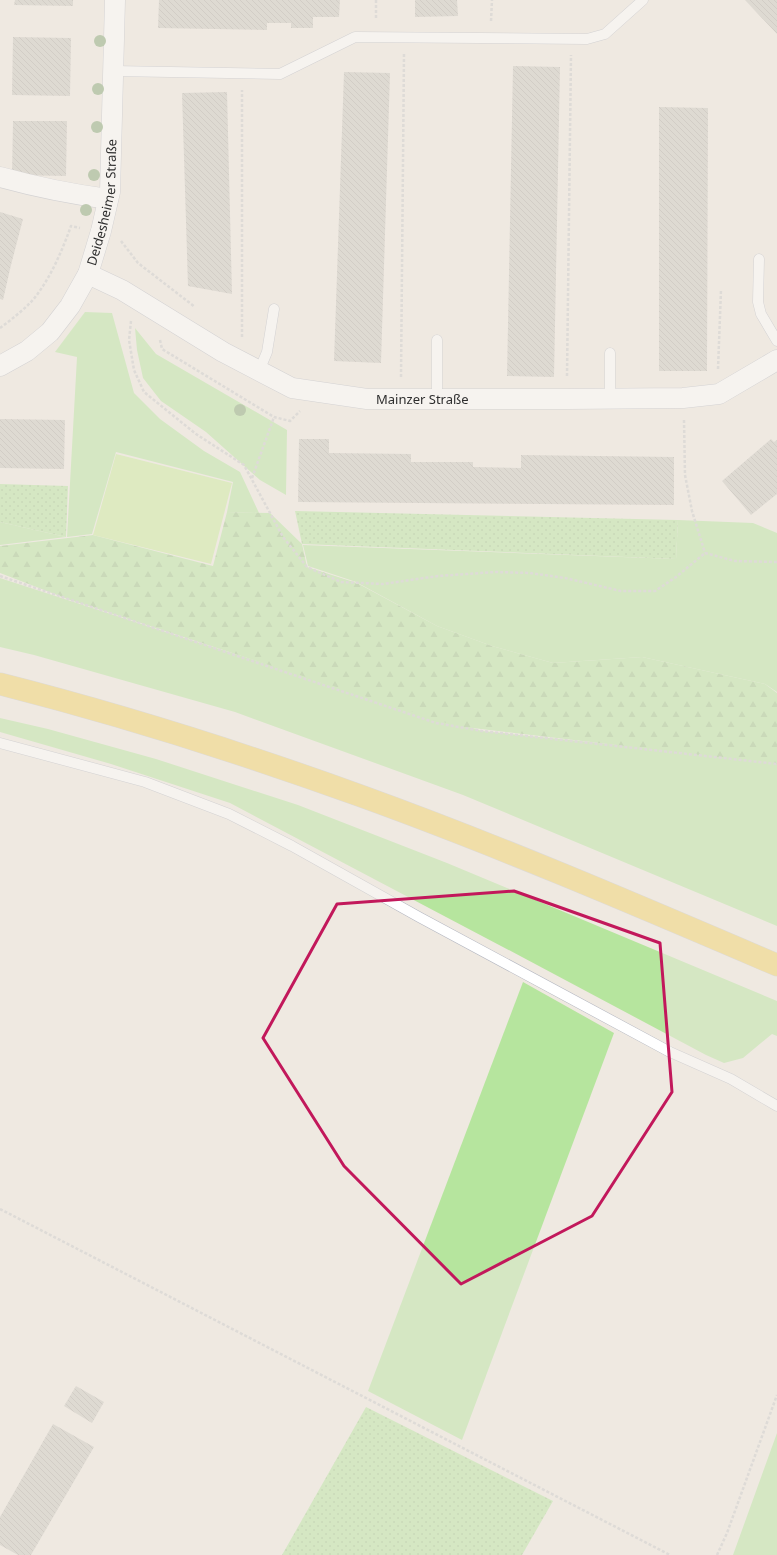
<svg xmlns="http://www.w3.org/2000/svg" width="777" height="1555" font-family="'Noto Sans',sans-serif">
  <defs>
    <pattern id="forest-firs" width="22" height="20" patternUnits="userSpaceOnUse"><rect width="22" height="20" fill="#b6e59e"/><path d="M5 1l3.5 6h-7zM16 11l3.5 6h-7z" fill="#9dc588"/></pattern>
    <pattern id="garden-dots" width="8" height="8" patternUnits="userSpaceOnUse"><rect width="8" height="8" fill="#b6e59e"/><path d="M2 2h.1M6 6h.1" fill="none" stroke="#9dc588" stroke-width="1.8" stroke-linecap="round"/></pattern>
    <pattern id="building-back-hatch" width="6" height="6" patternUnits="userSpaceOnUse"><rect width="6" height="6" fill="#cbc7bf"/><path d="M-1 5l2 2M0 0l6 6M5-1l2 2" fill="none" stroke="#afaba4"/></pattern>
  </defs>
  <rect width="100%" height="100%" fill="#efe9e1"/>
  <g fill="#b6e59e">
    <path d="M85 312 112 313 134 393 160 419 204 451 240 472 259 513 227 512 233 482 116 452 92 534 67 537 77 357 55 352Z"/>
    <path d="M135 328 156 354 287 430 286 495 260 480 206 432 161 401 143 378 137 350Z"/>
    <path d="M678 520 753 523 777 533V692L765 684 642 657 553 663 492 646 437 626 356 582 308 566 303 545 676 559Z"/>
    <path d="M0 522 66 537 0 545Z"/>
    <path d="M0 578 197 642 482 731 777 761V926L463 795 235 712 34 655 0 647Z"/>
    <path d="M0 718 48 729 156 759 298 805 447 863 777 1001V1036L772 1034 743 1058 724 1063 706 1055 522 957 230 803 111 764 0 732Z"/>
    <path d="M523 982 614 1033 462 1440 368 1391Z"/>
    <path d="M777 1433V1555H733Z"/>
  </g>
  <path fill="url(#forest-firs)" d="M227 512 270 513 302 544 307 567 357 583 437 626 492 646 553 663 642 657 765 684 777 693V764L456 726 70 600 0 573V546L93 535 213 566Z"/>
  <g fill="url(#garden-dots)">
    <path d="M0 484 68 486 66 537 0 522Z"/>
    <path d="M295 511 678 520 676 559 302 544Z"/>
    <path d="M366 1407 553 1501 522 1555H282Z"/>
  </g>
  <path fill="#c9ec9a" d="M116 454 232 483 211 564 93 535Z"/>
  <g fill="url(#building-back-hatch)">
    <path d="M15 0H73V6L14 5Z"/>
    <path d="M159 0H340L339 17H313V28H291V23H267V30L158 28Z"/>
    <path d="M415 0H457L458 16 415 17Z"/>
    <path d="M745 0H777V34Z"/>
    <path d="M13 37 71 38 70 96 12 95Z"/>
    <path d="M513 66 560 67 554 377 507 376Z"/>
    <path d="M344 72 390 73 381 363 334 361Z"/>
    <path d="M227 92 232 294 188 286 182 93Z"/>
    <path d="M659 107 708 108 707 371H659Z"/>
    <path d="M13 121H67L66 176 12 175Z"/>
    <path d="M0 212 23 219 11 265 3 300 0 299Z"/>
    <path d="M0 419 65 420 64 469 0 468Z"/>
    <path d="M299 439H329V453L411 454V462H473V467L521 468V455L674 457V505L298 502Z"/>
    <path d="M771 439 774 442 777 440V494L751 515 722 481Z"/>
    <path d="M76 1386 104 1402 92 1423 64 1406Z"/>
    <path d="M53 1424 94 1447 31 1555H18L0 1545V1517Z"/>
  </g>
  <g fill="none" stroke-linecap="round" stroke-linejoin="round">
    <defs>
      <g id="lane">
        <path d="M113 71 280 74 355 37 587 39 605 34 643 0"/>
        <path d="M759 259 758 302 761 314 777 341"/>
        <path d="M259 371 267 352 274 309"/>
        <path d="M437 399V340"/>
        <path d="M610 399V353"/>
        <path d="M0 743 145 782 229 814 292 846 419 917 670 1052 731 1079 777 1106"/>
      </g>
      <g id="street">
        <path d="M0 177C36 187 71 194 108 199"/>
        <path id="s1" d="M88 274 122 290 223 352 292 388 367 399H567L683 398 719 394 777 360"/>
        <path id="s2" d="M0 366 27 351 50 332 70 306 88 274 101 231 110 192 115 0"/>
      </g>
      <path id="primary" d="M0 684C122 715 242 753 361 796 502 847 639 906 777 965"/>
    </defs>
    <use href="#lane" stroke="#b4b7c1" stroke-width="11"/>
    <use href="#street" stroke="#b4b7c1" stroke-width="21"/>
    <use href="#primary" stroke="#c9c9c9" stroke-width="23"/>
    <g stroke="#c9c9c9" stroke-width="2.5" stroke-dasharray="3 2" stroke-linecap="butt">
      <path d="M376 0V19"/>
      <path d="M491 21 492 0"/>
      <path d="M121 241 138 263 195 307"/>
      <path d="M131 321 129 340 134 370 144 392 196 434 244 465 283 537 307 567 341 582 383 584 438 576 495 572 530 573 565 578 621 591H655L676 577 705 553"/>
      <path d="M0 328C11 320 22 311 31 302 49 282 62 251 71 226L80 228"/>
      <path d="M242 337V90"/>
      <path d="M160 340 162 349 274 417 290 421 300 411"/>
      <path d="M718 369 721 290"/>
      <path d="M567 376 571 55"/>
      <path d="M401 377 404 54"/>
      <path d="M684 420 685 475 692 511 705 553"/>
      <path d="M252 478 274 417"/>
      <path d="M705 553 735 561 777 562"/>
      <path d="M0 576 436 723 482 731 777 764"/>
      <path d="M0 1209 670 1555"/>
      <path d="M717 1555 727 1533 777 1395"/>
    </g>
    <use href="#lane" stroke="#fff" stroke-width="10"/>
    <use href="#street" stroke="#fff" stroke-width="20"/>
    <use href="#primary" stroke="#f2d163" stroke-width="22"/>
  </g>
  <g fill="#84a574">
    <circle cx="100" cy="41" r="6"/>
    <circle cx="98" cy="89" r="6"/>
    <circle cx="97" cy="127" r="6"/>
    <circle cx="94" cy="175" r="6"/>
    <circle cx="86" cy="210" r="6"/>
    <circle cx="240" cy="410" r="6"/>
  </g>
  <path d="M0 0H777V1555H0ZM514 891 660 943 672 1092 592 1216 461 1284 344 1166 263 1038 337 904Z" fill="#efe9e1" fill-opacity=".55" fill-rule="evenodd"/>
  <path fill="none" stroke="#c2185b" stroke-width="3" stroke-linejoin="round" d="M514 891 660 943 672 1092 592 1216 461 1284 344 1166 263 1038 337 904Z"/>
  <g text-anchor="middle" stroke-width="3.5" stroke-linejoin="round" paint-order="stroke">
    <g font-size="13" fill="#2e2e2e" stroke="#fff">
      <text dy="5" stroke="none"><textPath href="#s2" startOffset="204">Deidesheimer Straße</textPath></text>
      <text dy="5" stroke="none"><textPath href="#s1" startOffset="365">Mainzer Straße</textPath></text>
    </g>
  </g>
</svg>
